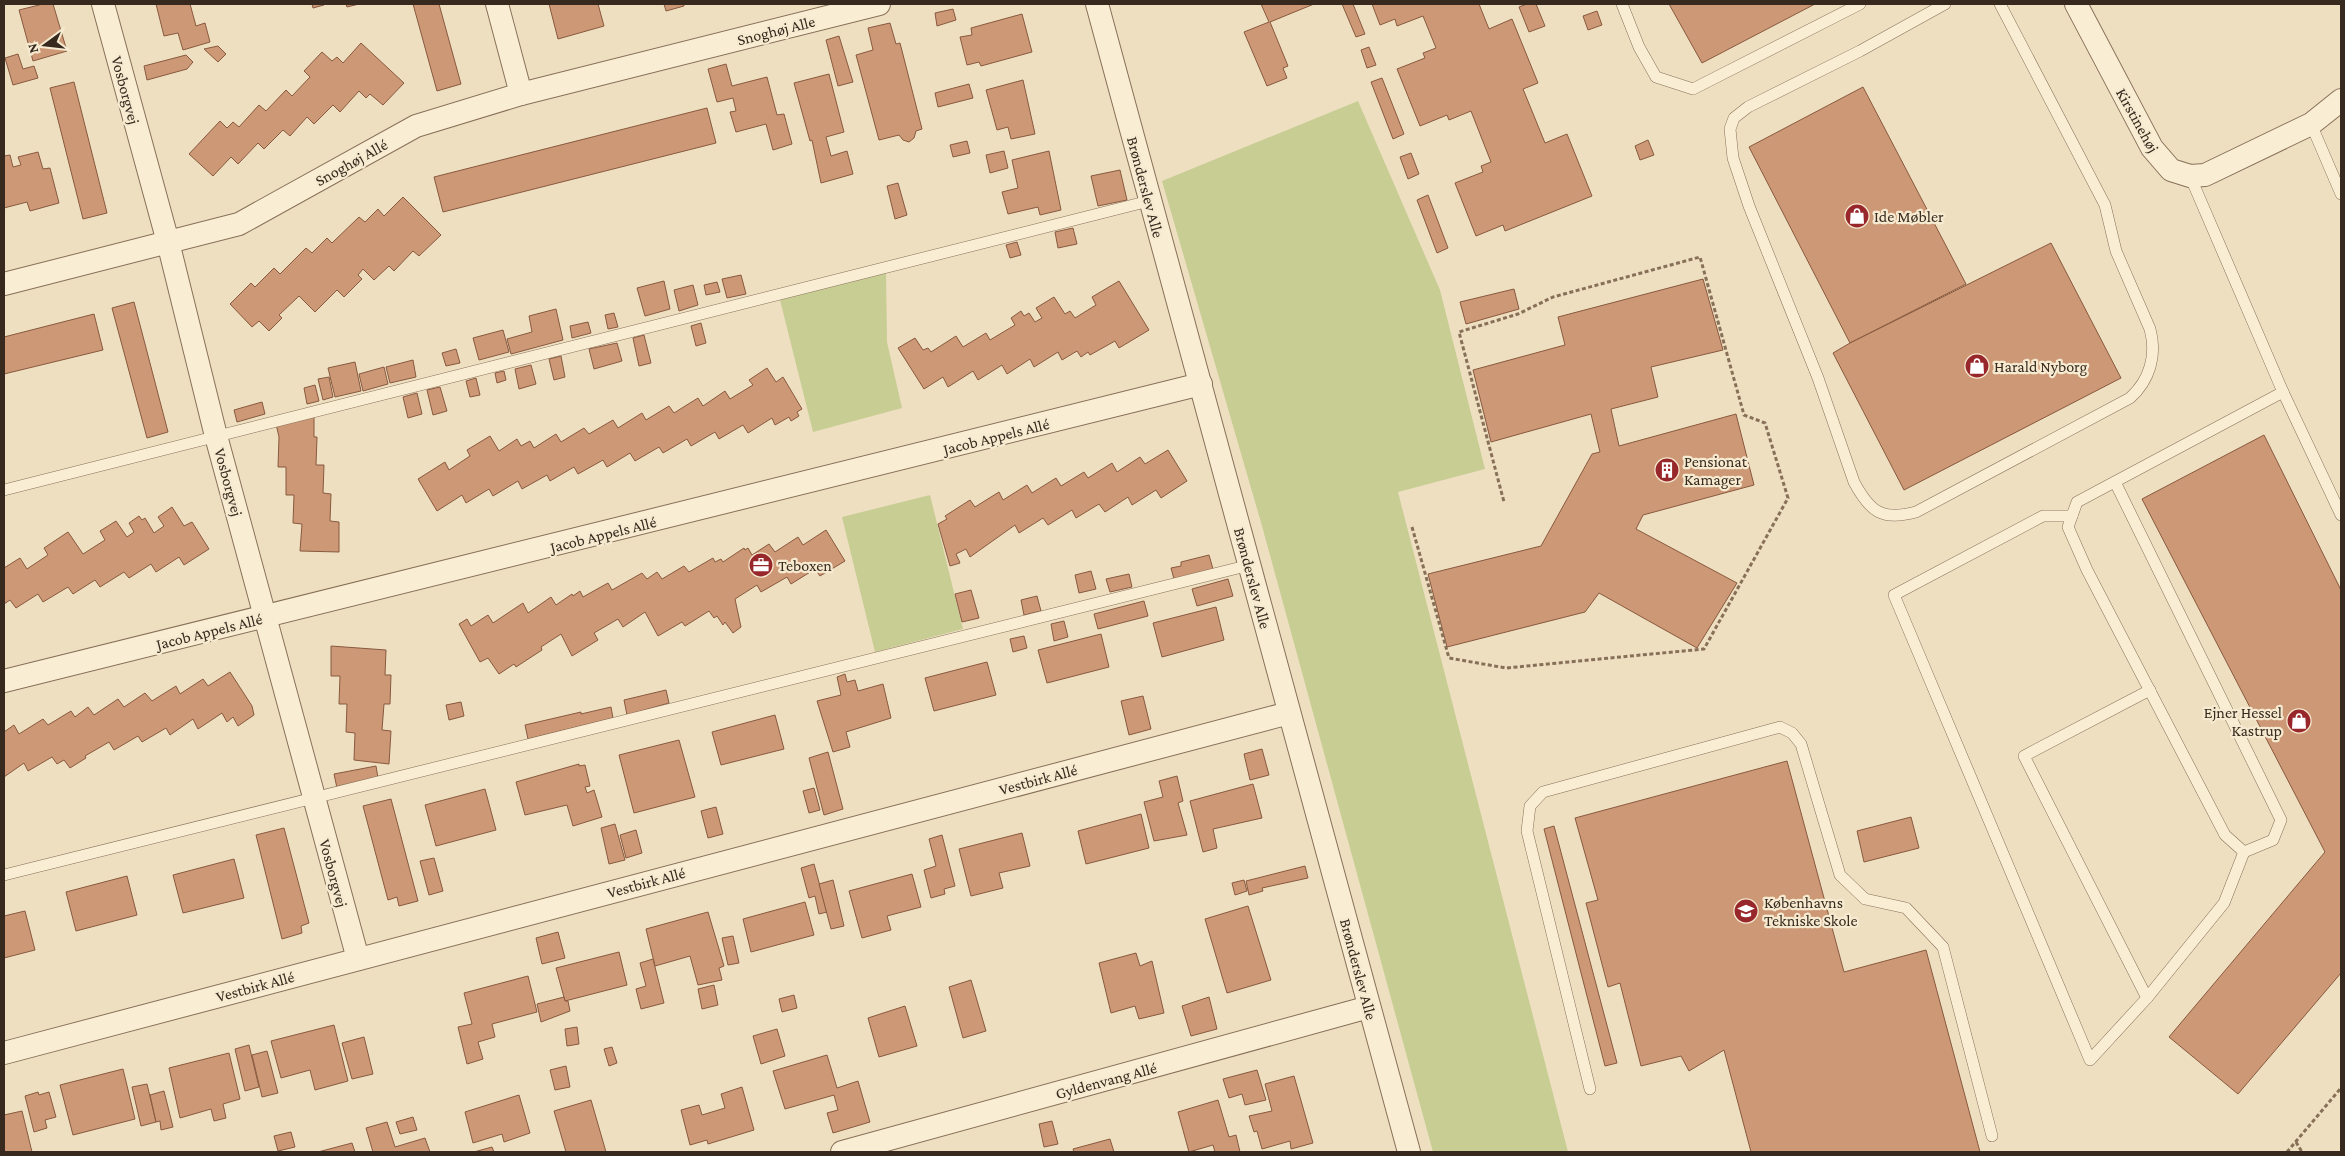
<svg xmlns="http://www.w3.org/2000/svg" width="2345" height="1156" font-family="'Crimson Pro',serif">
  <rect width="100%" height="100%" fill="#eedfc1"/>
  <g fill="#c8cd94">
    <path d="M1358 101 1440 290 1485 469 1398 492 1568 1152H1433L1262 526 1162 181Z"/>
    <path d="M886 271 887 342 902 408 813 432 780 300Z"/>
    <path d="M930 495 963 629 875 652 842 517Z"/>
  </g>
  <g fill="#cd9876" stroke="#88593e">
    <path d="M43 4H53L67 51 33 61 19 10Z"/>
    <path d="M156 4H190L196 26 205 23 210 42 183 50 178 33 164 36Z"/>
    <path d="M312 4H324V5L313 8Z"/>
    <path d="M346 4H359L347 7Z"/>
    <path d="M413 4H439L461 84 437 91Z"/>
    <path d="M549 4H598L604 26 558 39Z"/>
    <path d="M664 4H684V6L666 11Z"/>
    <path d="M1261 4H1314L1270 22 1288 66 1283 68 1287 78 1267 86 1244 32 1269 22Z"/>
    <path d="M1342 4H1353L1365 34 1356 37Z"/>
    <path d="M1372 4H1479L1489 29 1512 19 1538 83 1523 89 1545 143 1567 134 1592 196 1505 231 1503 225 1476 236 1455 183 1483 172 1481 166 1491 162 1471 111 1449 120 1447 115 1420 126 1397 69 1425 58 1423 53 1436 48 1423 16 1397 26 1395 19 1380 25Z"/>
    <path d="M1527 4H1536L1545 26 1529 32 1519 7Z"/>
    <path d="M1669 4H1815L1702 63Z"/>
    <path d="M953 9 956 20 937 26 935 13Z"/>
    <path d="M1597 11 1602 25 1588 30 1583 16Z"/>
    <path d="M1022 14 1032 52 981 66 979 62 967 65 960 37 972 35 971 28Z"/>
    <path d="M890 23 896 44 900 43 922 129 916 131 914 138 909 142 903 140 899 135 879 140 856 55 873 50 868 28Z"/>
    <path d="M839 36 853 82 838 86 826 40Z"/>
    <path d="M361 43 404 83 383 105 370 94 366 98 359 91 340 112 333 105 314 124 307 117 290 136 283 130 264 149 258 143 238 164 231 157 213 176 189 154 220 121 227 128 233 122 239 127 259 105 266 111 286 90 292 96 310 77 304 71 322 52 332 61 337 57 343 63Z"/>
    <path d="M218 46 226 54 218 62 204 49Z"/>
    <path d="M1369 47 1376 65 1367 68 1361 50Z"/>
    <path d="M18 54 23 69 34 66 38 78 13 85 5 58Z"/>
    <path d="M186 55 193 62 187 69 147 80 144 66Z"/>
    <path d="M726 64 732 86 767 77 777 115 784 114 792 144 773 150 766 124 736 132 730 112 736 111 733 98 717 102 708 69Z"/>
    <path d="M829 74 844 132 826 137 831 156 847 151 853 174 821 183 812 140 810 141 794 83Z"/>
    <path d="M1382 78 1404 134 1393 139 1371 82Z"/>
    <path d="M1023 80 1035 134 1011 139 1008 127 997 130 986 90Z"/>
    <path d="M74 82 107 213 83 219 50 88Z"/>
    <path d="M969 84 973 98 938 107 935 93Z"/>
    <path d="M1863 87 1966 284 1850 343 1749 147Z"/>
    <path d="M707 108 716 143 443 212 434 177Z"/>
    <path d="M1648 140 1654 155 1640 160 1635 146Z"/>
    <path d="M967 141 970 153 953 157 950 145Z"/>
    <path d="M1004 151 1008 168 990 173 986 155Z"/>
    <path d="M1049 151 1061 210 1040 215 1038 207 1008 214 1002 192 1018 188 1012 160Z"/>
    <path d="M38 152 43 169 50 168 59 203 30 211 27 202 4 208V156L10 155 13 167 21 165 18 157Z"/>
    <path d="M1411 153 1419 174 1408 179 1400 157Z"/>
    <path d="M1120 170 1127 200 1098 206 1091 176Z"/>
    <path d="M898 183 907 215 895 219 887 186Z"/>
    <path d="M1428 195 1448 248 1437 253 1417 200Z"/>
    <path d="M403 197 441 235 419 256 413 251 394 271 389 266 374 280 363 269 358 275 362 279 344 297 337 290 315 312 299 296 279 315 282 318 269 331 259 321 252 327 230 304 251 283 255 287 274 268 280 274 306 248 312 253 327 238 332 243 359 217 365 222 378 209 384 216Z"/>
    <path d="M1073 228 1077 244 1058 248 1055 232Z"/>
    <path d="M1017 242 1021 255 1010 258 1006 245Z"/>
    <path d="M2051 243 2121 378 1904 490 1833 353 1850 343Z"/>
    <path d="M741 275 746 294 727 298 722 279Z"/>
    <path d="M1703 279 1723 350 1651 367 1658 397 1611 409 1619 446 1736 414 1754 485 1643 515 1636 529 1737 583 1697 648 1599 593 1585 612 1447 647 1428 574 1541 546 1592 454 1600 452 1591 414 1491 442 1473 370 1565 345 1558 317Z"/>
    <path d="M664 281 670 309 645 316 637 288Z"/>
    <path d="M1119 281 1149 330 1119 348 1115 341 1090 355 1088 352 1081 357 1077 351 1062 360 1058 352 1034 367 1030 359 1007 374 1002 365 978 380 973 371 948 387 943 377 924 389 898 348 915 338 923 350 928 348 931 352 956 336 963 347 986 333 990 340 1015 325 1011 318 1021 311 1024 316 1029 313 1035 322 1042 318 1036 308 1054 297 1065 314 1070 311 1075 318 1096 305 1092 297Z"/>
    <path d="M717 282 720 292 706 295 704 285Z"/>
    <path d="M693 285 698 305 679 311 674 290Z"/>
    <path d="M1514 289 1519 309 1466 324 1460 302Z"/>
    <path d="M134 302 168 432 147 438 112 308Z"/>
    <path d="M556 309 563 340 511 354 507 339 532 332 529 316Z"/>
    <path d="M614 313 618 327 608 329 605 315Z"/>
    <path d="M94 314 103 350 4 374V337Z"/>
    <path d="M588 322 591 333 572 338 570 326Z"/>
    <path d="M701 323 706 343 696 346 691 326Z"/>
    <path d="M503 330 509 352 479 360 473 338Z"/>
    <path d="M644 335 651 363 639 366 633 338Z"/>
    <path d="M617 343 622 361 594 369 589 349Z"/>
    <path d="M456 349 460 363 446 366 442 353Z"/>
    <path d="M561 356 565 377 554 380 549 359Z"/>
    <path d="M413 360 416 377 390 383 386 367Z"/>
    <path d="M355 362 361 391 335 397 328 368Z"/>
    <path d="M531 365 536 384 519 389 515 369Z"/>
    <path d="M384 367 388 384 363 391 359 374Z"/>
    <path d="M767 368 776 382 783 377 802 409 797 412 799 416 791 421 789 417 775 425 772 418 748 433 743 425 719 439 715 432 691 446 687 439 663 453 659 447 635 461 630 453 607 467 603 460 578 474 574 467 550 481 547 475 522 489 518 481 493 496 489 489 466 503 462 495 437 511 418 479 445 462 449 470 470 456 467 450 490 436 499 451 517 439 521 446 530 441 534 448 556 434 561 442 584 428 589 434 613 420 618 428 642 413 646 420 669 406 674 413 698 398 703 406 725 391 730 399 753 385 749 380Z"/>
    <path d="M504 371 506 380 497 383 495 373Z"/>
    <path d="M329 377 333 397 323 400 318 379Z"/>
    <path d="M476 378 480 395 470 397 466 381Z"/>
    <path d="M315 385 319 401 307 404 304 388Z"/>
    <path d="M440 387 447 411 433 415 427 390Z"/>
    <path d="M417 393 422 414 408 418 403 397Z"/>
    <path d="M262 402 265 414 237 422 234 410Z"/>
    <path d="M314 415V437H317L316 465H324L323 493 331 494 330 521 339 522V552L300 551 302 524 293 523 294 495H286V467H278L279 437 276 424Z"/>
    <path d="M2264 435 2341 590V973L2238 1094 2169 1037 2325 852 2142 499Z"/>
    <path d="M1168 450 1187 481 1161 498 1156 490 1132 505 1128 497 1105 512 1099 504 1076 518 1072 510 1048 525 1043 518 1019 533 1015 525 970 557 966 549 956 554 960 563 950 566 938 524 947 519 945 516 970 500 975 507 999 492 1003 500 1027 485 1032 493 1056 478 1061 486 1084 472 1088 478 1112 463 1117 472 1140 457 1145 464Z"/>
    <path d="M172 507 184 526 192 522 209 549 184 565 179 557 156 572 151 564 129 578 124 572 100 587 95 580 73 594 68 587 43 602 38 594 16 608 10 600 4 604V568L20 558 27 569 48 555 44 548 68 532 83 554 105 540 100 531 116 521 127 537 134 532 129 523 139 516 142 520 145 518 154 533 164 526 158 517Z"/>
    <path d="M826 530 845 561 820 576 815 569 791 584 787 577 761 592 757 585 735 599 741 627 733 633 725 622 723 625 717 616 714 618 709 611 685 626 682 622 658 636 645 612 623 627 618 619 594 633 598 640 572 656 561 634 541 647 542 650 516 667 514 664 499 674 488 658 480 662 459 624 467 619 471 626 488 615 493 623 523 603 528 613 551 597 556 605 572 594 573 596 580 591 583 597 608 583 612 590 642 573 647 579 657 572 662 579 684 566 689 572 713 558 715 562 721 559 723 562 744 548 745 550 748 548 752 555 769 544 775 552 798 537 803 545Z"/>
    <path d="M1209 555 1213 569 1174 579 1171 568 1181 566V562Z"/>
    <path d="M1091 571 1096 589 1079 593 1075 575Z"/>
    <path d="M1129 574 1132 587 1110 592 1106 579Z"/>
    <path d="M1228 579 1233 596 1197 606 1192 589Z"/>
    <path d="M971 590 979 618 962 622 955 594Z"/>
    <path d="M1037 596 1041 611 1024 615 1021 600Z"/>
    <path d="M1144 601 1148 616 1098 629 1094 614Z"/>
    <path d="M1216 607 1224 640 1162 657 1153 623Z"/>
    <path d="M1064 621 1068 637 1054 641 1051 624Z"/>
    <path d="M1101 634 1109 667 1047 683 1038 650Z"/>
    <path d="M1024 636 1027 648 1013 652 1010 639Z"/>
    <path d="M331 646 386 650 385 675H391L390 704H384L382 730 391 731 389 764 354 760 355 733 346 732 347 704H339L340 676H331Z"/>
    <path d="M987 662 996 695 934 711 925 678Z"/>
    <path d="M230 672 252 706 254 715 238 726 233 717 227 722 222 713 198 729 193 719 170 735 166 728 142 742 138 736 114 750 109 742 85 756 86 758 70 768 64 760 57 764 52 757 28 771 24 763 4 777V732L14 725 19 734 43 719 48 725 71 711 75 717 88 707 94 715 118 699 124 707 145 693 152 701 176 686 180 694 203 679 208 686Z"/>
    <path d="M845 674 847 682 855 680 858 691 883 684 891 718 846 732 850 747 833 752 817 701 841 695 837 677Z"/>
    <path d="M666 690 669 703 627 715 624 700Z"/>
    <path d="M1143 696 1151 729 1129 735 1121 701Z"/>
    <path d="M461 702 464 716 449 720 446 705Z"/>
    <path d="M611 707 613 718 528 739 525 725 581 712V714Z"/>
    <path d="M775 715 784 749 721 765 712 732Z"/>
    <path d="M679 740 695 797 634 813 619 755Z"/>
    <path d="M1262 749 1269 775 1250 780 1244 754Z"/>
    <path d="M828 752 843 809 824 815 809 758Z"/>
    <path d="M1787 761 1844 972 1926 950 1980 1152H1751L1724 1050 1689 1071 1681 1056 1641 1066 1620 983 1608 987 1586 903 1598 900 1575 818Z"/>
    <path d="M579 764V766L585 765 590 786 585 787 587 793 594 790 602 817 573 826 567 805 525 815 516 782Z"/>
    <path d="M376 766 378 778 337 788 334 774Z"/>
    <path d="M1177 776 1183 801 1178 803 1187 835 1154 841 1144 802 1163 797 1159 781Z"/>
    <path d="M1253 784 1262 818 1213 829 1217 848 1203 852 1190 801Z"/>
    <path d="M814 788 820 810 809 813 803 791Z"/>
    <path d="M485 789 496 830 436 846 425 805Z"/>
    <path d="M391 799 418 901 399 906 397 897 388 900 363 806Z"/>
    <path d="M716 807 723 834 708 838 701 811Z"/>
    <path d="M1141 814 1149 848 1086 864 1078 831Z"/>
    <path d="M1911 817 1919 848 1864 862 1857 831Z"/>
    <path d="M615 824 625 860 609 864 601 828Z"/>
    <path d="M1554 826 1617 1063 1605 1066 1544 829Z"/>
    <path d="M284 828 309 923 301 926 302 933 282 939 256 835Z"/>
    <path d="M636 830 642 853 626 858 620 835Z"/>
    <path d="M1022 833 1030 866 999 873 1003 888 971 896 959 849Z"/>
    <path d="M942 835 955 886 944 889 945 894 931 898 924 870 936 866 929 839Z"/>
    <path d="M434 858 443 891 429 895 420 861Z"/>
    <path d="M234 859 244 898 183 913 173 875Z"/>
    <path d="M814 864 827 912 819 914 815 896 809 898 801 868Z"/>
    <path d="M1305 866 1308 878 1262 888 1263 891 1249 895 1246 881Z"/>
    <path d="M912 874 921 907 887 916 891 930 862 938 849 891Z"/>
    <path d="M127 876 137 915 76 931 66 892Z"/>
    <path d="M833 880 844 926 831 929 819 884Z"/>
    <path d="M1244 880 1247 891 1235 895 1232 883Z"/>
    <path d="M805 902 814 935 751 952 743 919Z"/>
    <path d="M1248 906 1271 980 1227 993 1205 919Z"/>
    <path d="M25 911 35 950 4 958V916Z"/>
    <path d="M708 912 724 966 719 968 722 980 698 985 690 956 655 966 646 929Z"/>
    <path d="M558 932 565 958 542 964 536 938Z"/>
    <path d="M733 936 739 963 728 965 722 938Z"/>
    <path d="M619 952 627 985 565 1001 556 968Z"/>
    <path d="M1136 953 1140 966 1152 961 1164 1013 1139 1019 1135 1006 1111 1013 1099 963Z"/>
    <path d="M653 959 664 1003 641 1009 636 989 646 986 640 963Z"/>
    <path d="M528 976 537 1012 492 1024 495 1037 478 1042 483 1059 467 1064 458 1027 472 1024 464 993Z"/>
    <path d="M971 980 986 1031 963 1038 949 987Z"/>
    <path d="M714 985 718 1005 702 1009 698 989Z"/>
    <path d="M794 995 797 1008 782 1012 779 999Z"/>
    <path d="M564 997 565 1001H568L570 1011 541 1022 537 1004Z"/>
    <path d="M1209 997 1217 1029 1191 1036 1182 1006Z"/>
    <path d="M905 1006 917 1046 879 1057 868 1018Z"/>
    <path d="M334 1025 348 1081 315 1090 310 1070 281 1078 271 1041Z"/>
    <path d="M577 1027 579 1044 567 1046 565 1029Z"/>
    <path d="M777 1029 785 1056 761 1064 753 1036Z"/>
    <path d="M364 1037 373 1074 352 1079 342 1043Z"/>
    <path d="M249 1045 259 1087 245 1091 235 1049Z"/>
    <path d="M612 1047 617 1063 609 1066 604 1049Z"/>
    <path d="M267 1051 278 1093 262 1097 252 1055Z"/>
    <path d="M229 1053 240 1099 223 1104 226 1118 214 1121 211 1109 180 1118 169 1068Z"/>
    <path d="M827 1055 837 1088 858 1081 870 1122 833 1133 827 1113 838 1110 834 1095 785 1109 773 1071Z"/>
    <path d="M566 1066 570 1087 555 1090 550 1070Z"/>
    <path d="M123 1069 135 1119 73 1135 60 1085Z"/>
    <path d="M1257 1070 1266 1100 1245 1105 1242 1094 1229 1098 1223 1079Z"/>
    <path d="M1294 1076 1313 1143 1291 1149 1290 1141 1262 1149 1257 1131 1254 1132 1249 1116 1272 1111 1265 1084Z"/>
    <path d="M147 1084 156 1122 141 1126 132 1087Z"/>
    <path d="M742 1087 754 1130 708 1144 707 1140 690 1145 681 1110 699 1105 702 1115 725 1108 721 1094Z"/>
    <path d="M164 1091 173 1127 161 1130 160 1121 156 1122 150 1095Z"/>
    <path d="M38 1092 39 1095 49 1092 56 1117 45 1120 47 1128 34 1132 25 1096Z"/>
    <path d="M519 1095 530 1133 504 1142 502 1134 473 1143 465 1112Z"/>
    <path d="M591 1100 606 1152H566L554 1111Z"/>
    <path d="M1218 1100 1229 1137 1236 1135 1240 1152H1215L1213 1145 1189 1152 1178 1112Z"/>
    <path d="M22 1111 32 1152H4V1115Z"/>
    <path d="M413 1117 417 1130 400 1134 396 1122Z"/>
    <path d="M1052 1121 1058 1144 1044 1147 1039 1124Z"/>
    <path d="M387 1122 395 1147 425 1138 430 1152H373L366 1128Z"/>
    <path d="M291 1132 295 1147 278 1151 274 1136Z"/>
    <path d="M1110 1139 1114 1152H1074L1073 1149Z"/>
    <path d="M352 1143 355 1152H318Z"/>
    <path d="M492 1147 494 1152H474Z"/>
  </g>
  <g fill="none" stroke-linecap="round" stroke-linejoin="round">
    <defs>
      <g id="service">
        <path d="M1622 4 1639 47 1656 77 1693 89 1860 4"/>
        <path d="M1945 4 1860 51 1748 107 1734 118 1730 129 1733 158 1749 206 1818 378 1854 482C1870 512 1882 521 1916 512L2130 398C2150 380 2157 355 2150 329L2116 251 2105 205 2000 4"/>
        <path d="M2311 124 2341 194"/>
        <path d="M2283 392 2341 515"/>
        <path d="M2115 482 2281 820 2273 840 2244 852 2225 835 2087 570 2068 527 2077 502 2283 392 2190 176"/>
        <path d="M4 490 1149 201"/>
        <path d="M2072 516H2043L1894 595 2090 1060 2147 998 2224 903 2244 852"/>
        <path d="M4 875 1250 565"/>
        <path d="M2147 998 2024 756 2150 690"/>
        <path d="M1590 1089 1527 831 1530 806 1543 792 1780 727 1792 733 1801 744 1840 875 1865 899 1906 908 1943 947 1992 1136"/>
      </g>
      <g id="minor">
        <path d="M103 4 168 242 216 436 358 959"/>
        <path d="M497 4 521 94"/>
        <path d="M1097 4C1198 387 1307 769 1409 1152"/>
        <path d="M2076 4 2152 148 2171 170 2190 176 2205 175 2311 124 2341 100"/>
        <path d="M4 284 239 224 416 126 521 94 879 4"/>
        <path d="M4 681 1201 384"/>
        <path d="M4 1053 1289 713"/>
        <path d="M842 1152 1369 1007"/>
      </g>
    </defs>
    <use href="#service" stroke="#887058" stroke-width="12"/>
    <use href="#minor" stroke="#887058" stroke-width="24"/>
    <g stroke="#887058" stroke-width="3" stroke-dasharray="4 2.5" stroke-linecap="butt">
      <path d="M1412 527 1449 658 1506 668 1704 649 1788 498 1765 423 1744 415 1700 257 1553 297 1518 314 1459 332 1504 502"/>
      <path d="M2296 1142 2302 1152"/>
      <path d="M2287 1152 2341 1088"/>
    </g>
    <use href="#service" stroke="#f9edd4" stroke-width="11"/>
    <use href="#minor" stroke="#f9edd4" stroke-width="22"/>
  </g>
  <defs>
    <symbol id="shop-disc" viewBox="-11 -11 22 22"><circle r="9.5" fill="#98272b" stroke="#f6ead0"/><path d="M-5-2.5h2.3a2.7 3.5 0 0 1 5.4 0H5L5.5 6h-11ZM-1.5-2.5h3a1.5 2.3 0 0 0-3 0Z" fill="#fff"/></symbol>
    <symbol id="building-disc" viewBox="-11 -11 22 22"><circle r="9.5" fill="#98272b" stroke="#f6ead0"/><path d="M-4-6H4V6H1V3H-1V6H-4ZM-2.5-4.3h1.7v1.8h-1.7ZM.8-4.3h1.7v1.8H.8ZM-2.5-1h1.7V.8h-1.7ZM.8-1h1.7V.8H.8Z" fill="#fff"/></symbol>
    <symbol id="office-disc" viewBox="-11 -11 22 22"><circle r="9.5" fill="#98272b" stroke="#f6ead0"/><path d="M-6-3h4V-5.5h4V-3h4V5H-6ZM-1-4.5V-3h2v-1.5ZM-6 0V1H6V0Z" fill="#fff"/></symbol>
    <symbol id="university-disc" viewBox="-11 -11 22 22"><circle r="9.5" fill="#98272b" stroke="#f6ead0"/><path d="M0-5L7-2L0 1L-7-2ZM-4 1L0 2.5L4 1V4Q0 6-4 4Z" fill="#fff"/></symbol>
  </defs>
  <g fill-rule="evenodd">
    <use href="#shop-disc" x="1843" y="202" width="28" height="28"/>
    <use href="#shop-disc" x="1963" y="352" width="28" height="28"/>
    <use href="#building-disc" x="1653" y="456" width="28" height="28"/>
    <use href="#office-disc" x="747" y="551" width="28" height="28"/>
    <use href="#shop-disc" x="2285" y="707" width="28" height="28"/>
    <use href="#university-disc" x="1732" y="897" width="28" height="28"/>
  </g>
  <g text-anchor="middle" stroke-width="4.5" stroke-linejoin="round" paint-order="stroke">
    <g font-size="16" fill="#37291d" stroke="#f6ead0">
      <text transform="translate(776 30) rotate(-14)" y="6">Snoghøj Alle</text>
      <text transform="translate(126 90) rotate(75)" y="6">Vosborgvej</text>
      <text transform="translate(2138 120) rotate(61)" y="6">Kirstinehøj</text>
      <text transform="translate(351 162) rotate(-29)" y="6">Snoghøj Allé</text>
      <text transform="translate(1146 187) rotate(75)" y="6">Brønderslev Alle</text>
      <text transform="translate(996 436) rotate(-14)" y="6">Jacob Appels Allé</text>
      <text transform="translate(229 482) rotate(75)" y="6">Vosborgvej</text>
      <text transform="translate(603 534) rotate(-14)" y="6">Jacob Appels Allé</text>
      <text transform="translate(1253 578) rotate(75)" y="6">Brønderslev Alle</text>
      <text transform="translate(209 631) rotate(-14)" y="6">Jacob Appels Allé</text>
      <text transform="translate(1038 779) rotate(-15)" y="6">Vestbirk Allé</text>
      <text transform="translate(334 873) rotate(75)" y="6">Vosborgvej</text>
      <text transform="translate(646 882) rotate(-15)" y="6">Vestbirk Allé</text>
      <text transform="translate(1359 969) rotate(75)" y="6">Brønderslev Alle</text>
      <text transform="translate(255 986) rotate(-15)" y="6">Vestbirk Allé</text>
      <text transform="translate(1106 1080) rotate(-15)" y="6">Gyldenvang Allé</text>
    </g>
    <g font-size="16" fill="#37291d" stroke="#f6ead0" text-anchor="start">
      <text x="1874" y="222">Ide Møbler</text>
      <text x="1994" y="372">Harald Nyborg</text>
      <text x="1684" y="467">Pensionat<tspan x="1684" dy="18">Kamager</tspan></text>
      <text x="778" y="571">Teboxen</text>
      <text x="2282" y="718" text-anchor="end">Ejner Hessel<tspan x="2282" dy="18">Kastrup</tspan></text>
      <text x="1764" y="908">Københavns<tspan x="1764" dy="18">Tekniske Skole</tspan></text>
    </g>
  </g>
  <rect width="2345" height="1156" fill="none" stroke="#37291d" stroke-width="10"/>
  <g transform="translate(45 45) rotate(255)" stroke="#f6ead0" stroke-width="4" paint-order="stroke">
  <path d="M0-4L9 19L0 12L-9 19Z" fill="#37291d"/>
  <text y="-8" font-size="14" font-weight="bold" text-anchor="middle" fill="#37291d">N</text>
  </g>
</svg>
